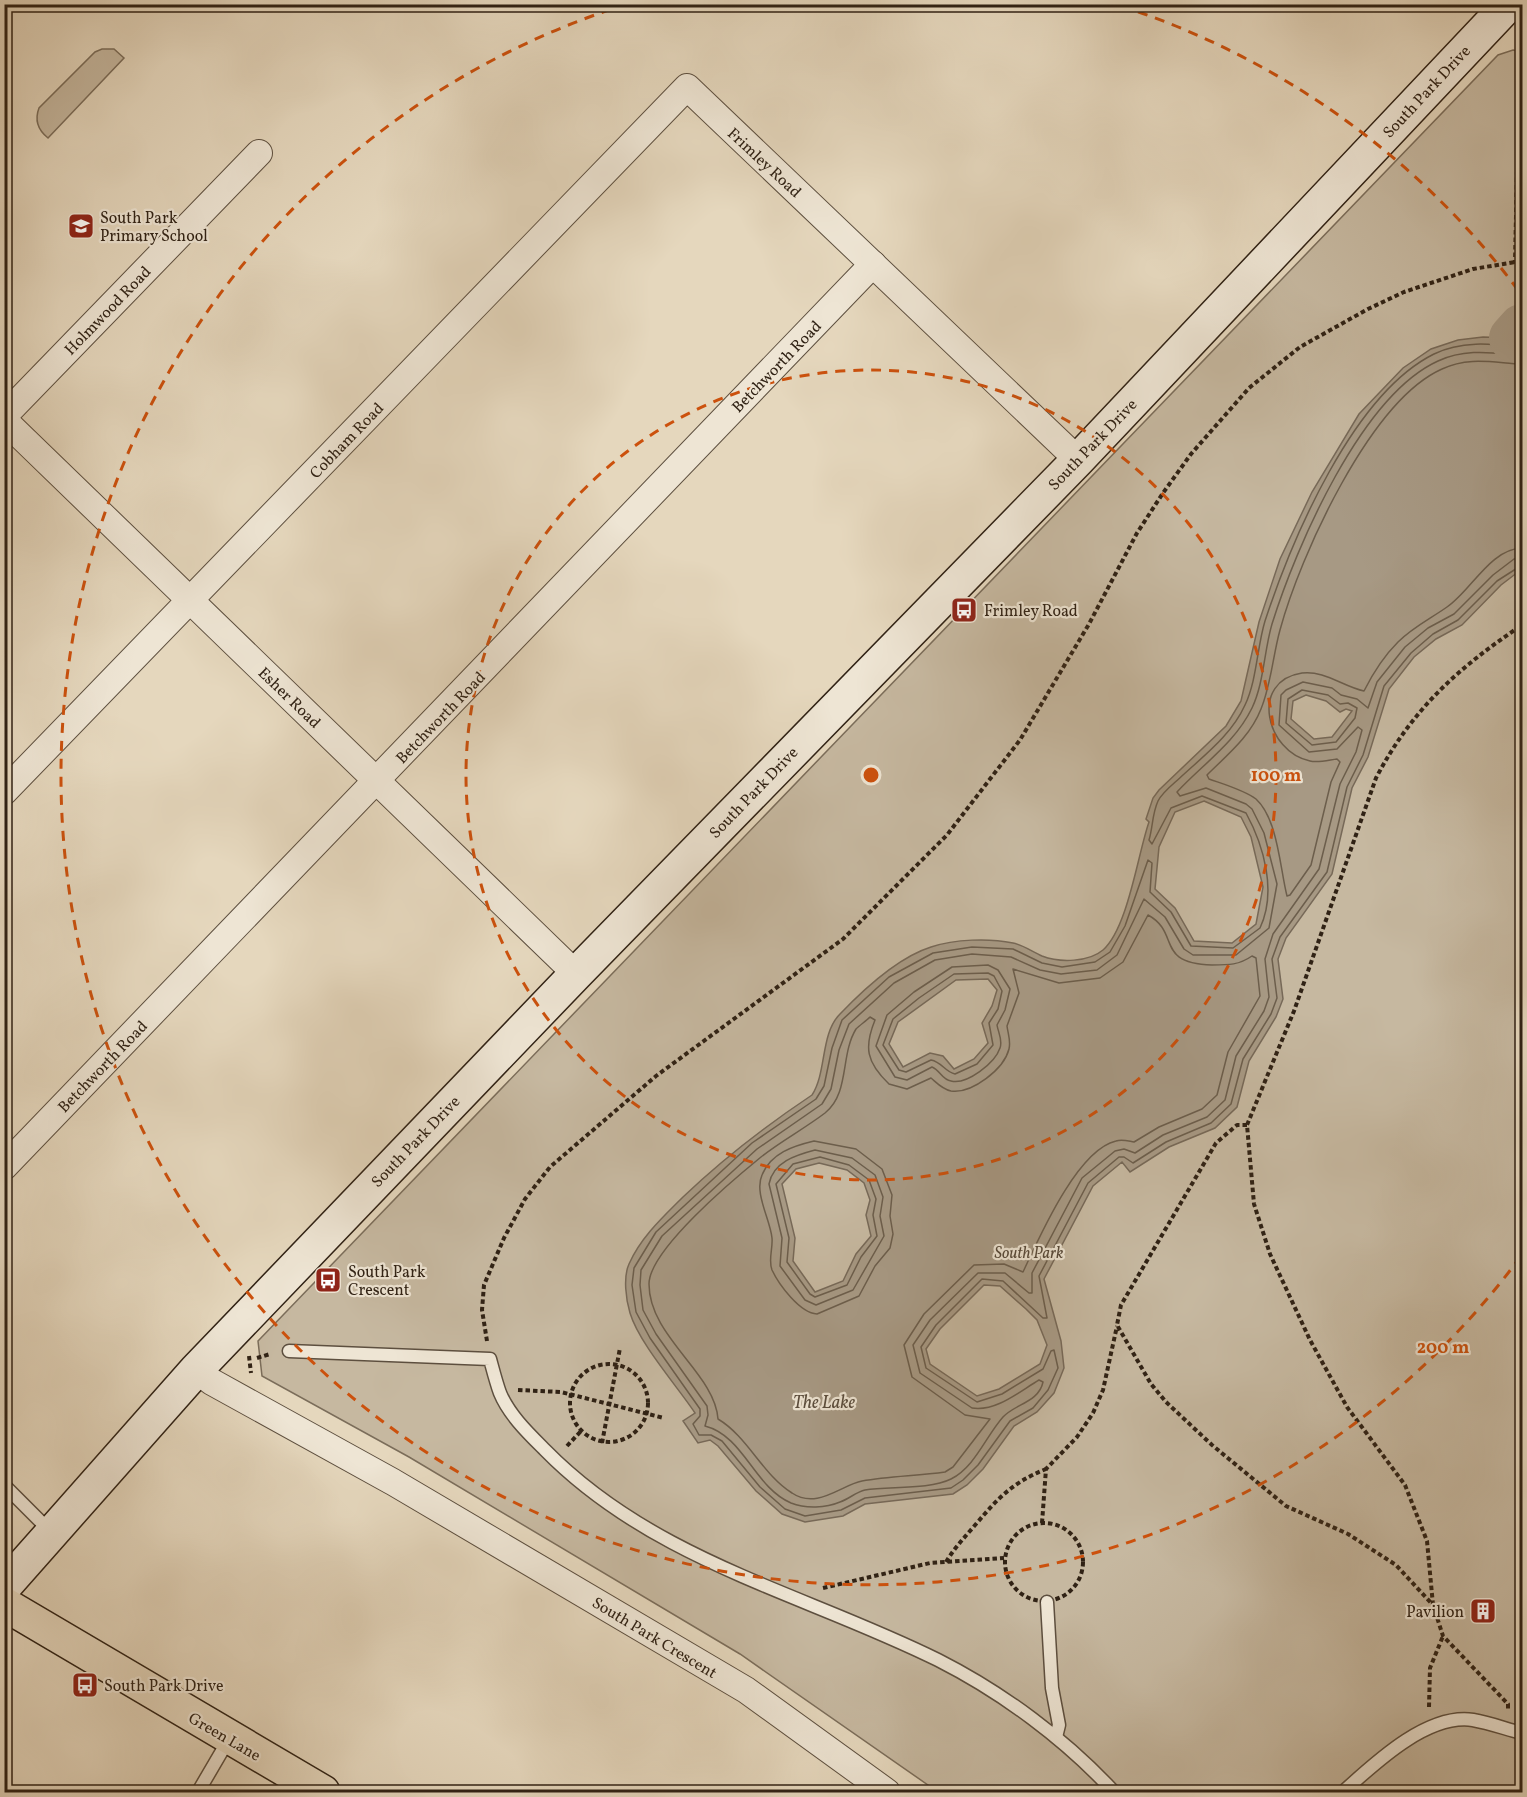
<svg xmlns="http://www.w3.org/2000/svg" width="1527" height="1797" font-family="Vollkorn,serif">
  <rect width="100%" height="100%" fill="#e5d7bd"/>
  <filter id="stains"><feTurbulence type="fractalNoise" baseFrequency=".00333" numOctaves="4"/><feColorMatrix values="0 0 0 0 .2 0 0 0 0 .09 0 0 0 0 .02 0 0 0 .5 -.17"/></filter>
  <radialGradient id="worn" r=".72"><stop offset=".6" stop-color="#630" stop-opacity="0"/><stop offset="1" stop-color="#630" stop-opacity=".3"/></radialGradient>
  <g fill="#c6b8a0" stroke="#7b6d5a" stroke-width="1.5">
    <path d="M102 49H114L124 58 48 138C38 130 34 121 39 108L95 52Z"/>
    <path d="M1513 50 1522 52V1792H938L740 1654 409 1457 262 1376 258 1341 1498 55Z"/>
  </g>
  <path fill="#a79984" stroke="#776958" stroke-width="1.5" fill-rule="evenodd" d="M1483 337 1513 338 1522 342V569L1501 585 1462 625 1436 639 1414 657 1389 689 1368 757 1352 788 1332 874 1286 938 1278 959 1283 999 1276 1017 1249 1061 1237 1107 1215 1128 1169 1147 1130 1172 1122 1162 1093 1186 1044 1279 1061 1341 1064 1368 1054 1393 1037 1412 1014 1426 983 1469 967 1485 953 1494 865 1504 843 1516 805 1522 782 1514 756 1491 718 1446 710 1440 698 1443 683 1421 695 1413C677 1386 639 1343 630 1313 626 1300 623 1277 629 1264 641 1237 663 1217 683 1197 725 1157 764 1127 812 1095 827 1072 820 1034 840 1014 863 990 899 957 931 947 955 939 989 938 1013 943 1023 945 1033 952 1042 956 1060 963 1089 962 1103 950 1128 928 1138 853 1149 822L1146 819 1153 798 1159 790 1226 726 1241 701 1259 622 1280 559 1312 492 1359 414 1403 368 1431 349 1458 340ZM1306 695 1326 701 1340 712 1346 709 1352 711 1332 737 1314 739 1291 719 1293 701ZM1204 801 1241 817 1251 837 1263 887 1256 924 1232 943 1194 941 1175 908 1155 889 1159 847 1175 812ZM988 979 997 990 992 1006 982 1023 988 1043 974 1059 954 1069 943 1056 930 1053 903 1067 889 1044 898 1022 956 980ZM819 1163 847 1170 864 1183 870 1200 866 1215 871 1236 856 1254 843 1281 815 1292 793 1261 795 1238 782 1184 796 1169ZM984 1285 1000 1286 1026 1309 1037 1320 1047 1345 1040 1364 999 1389 977 1396 930 1364 926 1349 940 1329Z"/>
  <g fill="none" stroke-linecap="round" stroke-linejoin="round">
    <g stroke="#6c5e4c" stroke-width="1.5">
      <path d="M1522 347C1493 344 1462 340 1434 354 1353 394 1292 539 1265 621 1257 647 1257 680 1245 705 1232 734 1206 754 1183 775 1175 783 1163 791 1158 801 1152 814 1153 827 1149 840L1152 844 1171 808 1202 796 1246 813C1264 846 1277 892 1260 928L1233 948 1191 946 1171 912 1150 892 1152 863 1148 860 1125 926 1110 952 1095 962 1062 967 1042 963 1013 949 972 947 933 953 889 977 842 1020 832 1048 824 1086 816 1099 752 1143 656 1232 634 1268 632 1285 636 1312 650 1338 700 1409V1416L693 1424 699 1435H711L722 1441 760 1487 785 1509 805 1516 841 1510 865 1498 951 1488 963 1480 978 1465 1010 1421 1033 1408 1048 1390 1058 1368 1054 1350 1051 1351 1043 1369 1002 1394 977 1402 926 1368 921 1347 936 1325 982 1279 1003 1281 1043 1318H1047L1039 1276 1088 1183 1119 1157H1124L1133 1163 1166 1142 1211 1123 1231 1104 1243 1059 1271 1014 1277 998 1272 959 1280 937 1327 872 1347 787 1363 755 1384 686 1411 653 1433 634 1458 620 1497 581 1522 565"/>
      <path d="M1522 355C1493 353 1466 348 1438 361 1361 396 1296 547 1272 624 1264 651 1264 683 1252 708 1235 743 1203 764 1177 792L1180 796 1206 788 1246 804 1252 809 1264 833 1277 884 1269 928 1236 955H1193L1184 949 1165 917 1144 899 1117 955 1097 970 1061 974 1040 970 1011 957 972 954 935 960 894 983 849 1024 839 1050 831 1089 822 1104 757 1149 662 1236 641 1270 640 1285 643 1310 656 1334 707 1406 708 1415 705 1426C744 1436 754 1487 791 1503 806 1509 826 1508 840 1502 849 1499 856 1492 865 1490 889 1486 929 1490 951 1479 975 1467 986 1436 1003 1417 1015 1404 1039 1402 1043 1382L1039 1380C1020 1391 996 1412 972 1408L920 1373 913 1345 930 1320 978 1273H1005L1029 1293H1032V1273L1082 1178 1115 1151 1124 1149 1135 1153 1163 1135 1207 1117 1225 1100 1236 1056 1264 1011 1269 997 1265 959 1273 934 1319 869 1340 784 1356 752 1362 730 1358 727 1337 749 1309 752 1279 725 1281 695 1286 690 1303 682 1332 688 1341 695 1357 699 1368 708 1377 682 1405 647 1428 628 1454 614 1493 575 1514 559 1522 557"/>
      <path d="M1522 364C1495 363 1469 356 1442 369 1370 401 1300 556 1280 630 1273 655 1271 685 1261 709 1250 737 1227 755 1207 775L1209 779C1223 784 1244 790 1256 799 1278 819 1280 869 1287 896L1290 895 1311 865 1331 782 1340 762 1337 759C1329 760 1318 763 1310 761 1266 752 1249 681 1302 673 1324 670 1344 687 1364 691 1373 673 1384 656 1398 642 1413 627 1430 619 1447 607 1471 591 1490 549 1522 548"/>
      <path d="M1302 690 1328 695 1340 704 1348 703 1357 708 1355 718 1336 742 1312 745 1286 723 1288 699Z"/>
      <path d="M1148 915C1181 933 1154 963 1212 965 1229 965 1239 965 1252 956L1256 958 1260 996 1228 1052 1217 1095 1202 1109 1159 1127 1134 1142C1128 1141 1122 1139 1116 1141 1077 1150 1039 1238 1023 1272L1004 1264 974 1265 924 1314 904 1345 912 1377 965 1415 990 1419 953 1467 945 1472C917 1476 889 1476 862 1481 841 1485 817 1510 792 1493 762 1474 748 1437 718 1419 715 1373 649 1337 649 1284 649 1250 734 1179 761 1157 781 1141 804 1129 825 1113 850 1093 840 1055 856 1029 860 1025 866 1021 870 1017L875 1020C864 1047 866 1062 889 1084L907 1089 931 1078C937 1083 942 1089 951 1091 972 1094 1004 1069 1009 1049 1011 1041 1008 1034 1007 1026L1019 993 1013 969 1059 983 1100 978 1123 962Z"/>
      <path d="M988 965 998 970 1010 989 1005 1010 997 1025C998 1032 1003 1040 1000 1048 995 1063 967 1085 951 1081 942 1080 940 1070 932 1067L907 1080 895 1077 876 1046 887 1015 914 992 952 967Z"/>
      <path d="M988 973 994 976 1002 991 998 1009 989 1023 993 1045 977 1064 955 1074C945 1072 942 1062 931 1060L906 1072 899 1070 883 1045 893 1019 919 998 954 974Z"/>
      <path d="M814 1141 856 1149 882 1169 892 1195 890 1216 893 1234 890 1248 875 1266 859 1296 817 1314C800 1313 779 1285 772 1270 768 1260 773 1249 772 1238 770 1219 754 1193 762 1175 771 1153 793 1146 814 1141Z"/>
      <path d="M815 1150 852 1158 875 1175 883 1197 880 1216 884 1236 853 1290 816 1305 805 1300 780 1266 782 1238 769 1184C773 1162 796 1155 815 1150Z"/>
      <path d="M820 1157 849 1165 869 1180 876 1199 873 1215 877 1236 861 1257 847 1285 815 1297 810 1294 787 1262 789 1238 776 1184 793 1164Z"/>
    </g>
    <path stroke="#a79984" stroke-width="48" d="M1513 338 1522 328"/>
    <defs>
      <g id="lane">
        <path d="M289 1351 490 1359C493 1370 496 1382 500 1393 509 1415 529 1434 545 1450 654 1561 803 1593 938 1660 1003 1693 1065 1739 1114 1792"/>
        <path d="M4 1485 51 1532"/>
        <path d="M1047 1602 1052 1688 1059 1725 1056 1737"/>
        <path d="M198 1792 229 1739"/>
        <path d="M1343 1792C1374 1764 1427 1713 1473 1720 1490 1723 1506 1729 1522 1733"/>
      </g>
      <g id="street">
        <path d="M4 416 259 153"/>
        <path d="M4 420 576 974"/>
        <path d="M4 792 687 87 1078 460"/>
        <path d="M4 1167 873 264"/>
        <path d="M196 1370 212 1382 393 1482 746 1690 887 1792"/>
      </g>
      <path id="secondary" d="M4 1587 196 1370 576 974 1078 460 1509 4"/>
      <path id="primary" d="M4 1604 323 1792"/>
    </defs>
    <use href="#lane" stroke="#5d4f3f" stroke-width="15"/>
    <use href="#street" stroke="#5d4f3f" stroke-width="28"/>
    <use href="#secondary" stroke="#302215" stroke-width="36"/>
    <use href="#primary" stroke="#302215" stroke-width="36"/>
    <g stroke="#302215" stroke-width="4" stroke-dasharray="4.5 3" stroke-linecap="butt">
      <path d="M1520 35 1515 262H1522"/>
      <path d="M1247 1125H1237L1216 1143 1121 1305 1117 1325 1151 1384 1166 1402 1212 1445 1286 1506 1348 1534 1396 1565 1433 1605 1443 1636 1508 1704V1710"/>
      <path d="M487 1341 482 1310 484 1285 504 1238 525 1199 550 1167 656 1076 843 939 947 835 1020 740 1089 624 1137 533 1163 493 1191 454 1249 388 1300 347 1368 309 1404 292 1473 269 1515 262"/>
      <path d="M249 1356 251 1373"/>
      <path d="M257 1358 270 1354"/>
      <circle cx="609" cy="1403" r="39"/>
      <path d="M518 1390 561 1392 664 1418"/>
      <path d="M602 1443 620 1348"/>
      <path d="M567 1446 581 1431"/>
      <circle cx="1044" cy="1562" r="39"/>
      <path d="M1042 1523 1046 1469 1077 1437 1093 1413 1103 1390 1117 1326"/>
      <path d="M946 1562C955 1547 965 1537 976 1524 999 1497 1012 1483 1046 1469"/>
      <path d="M823 1588 930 1563 1004 1558"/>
      <path d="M1433 1605 1427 1541 1405 1485 1347 1407 1310 1340 1270 1254 1254 1204 1247 1125 1294 1011 1376 778C1412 709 1458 668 1522 625"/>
      <path d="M1429 1707 1430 1668 1443 1636"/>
    </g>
    <use href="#lane" stroke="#eee5d4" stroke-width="12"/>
    <use href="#street" stroke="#eee5d4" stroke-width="26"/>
    <use href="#secondary" stroke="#eee5d4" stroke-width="33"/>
    <use href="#primary" stroke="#e5d7bd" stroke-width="33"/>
  </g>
  <g fill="none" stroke="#cc510d" stroke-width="3" stroke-dasharray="10 8">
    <circle cx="871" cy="775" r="405"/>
    <path d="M1521 1256A809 809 0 1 1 621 6M1121 6A809 809 0 0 1 1521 294"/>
  </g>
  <defs>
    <symbol id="school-square" viewBox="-11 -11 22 22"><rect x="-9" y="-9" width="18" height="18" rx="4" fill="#8f2418" stroke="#eee5d4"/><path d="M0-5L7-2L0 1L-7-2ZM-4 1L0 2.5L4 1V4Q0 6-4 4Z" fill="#fff"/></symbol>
    <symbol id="bus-square" viewBox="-11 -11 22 22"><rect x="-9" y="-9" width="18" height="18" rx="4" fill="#8f2418" stroke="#eee5d4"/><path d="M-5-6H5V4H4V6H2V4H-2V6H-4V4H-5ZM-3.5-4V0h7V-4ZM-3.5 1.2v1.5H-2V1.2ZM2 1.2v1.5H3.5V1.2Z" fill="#fff"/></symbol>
    <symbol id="building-square" viewBox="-11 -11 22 22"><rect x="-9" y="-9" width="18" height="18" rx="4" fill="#8f2418" stroke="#eee5d4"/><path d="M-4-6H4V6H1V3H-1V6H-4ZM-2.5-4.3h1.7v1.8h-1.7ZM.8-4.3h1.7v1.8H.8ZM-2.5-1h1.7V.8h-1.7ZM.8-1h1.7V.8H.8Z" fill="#fff"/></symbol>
  </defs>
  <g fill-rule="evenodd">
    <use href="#school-square" x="66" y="211" width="30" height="30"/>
    <use href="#bus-square" x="949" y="595" width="30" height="30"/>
    <use href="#bus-square" x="313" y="1265" width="30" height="30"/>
    <use href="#building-square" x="1468" y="1596" width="30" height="30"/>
    <use href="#bus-square" x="70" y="1670" width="30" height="30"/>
  </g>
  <g text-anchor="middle" stroke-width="4.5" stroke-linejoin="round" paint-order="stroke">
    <g font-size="16" fill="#302215" stroke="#eee5d4">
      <text transform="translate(1426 91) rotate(-47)" y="6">South Park Drive</text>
      <text transform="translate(765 162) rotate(43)" y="6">Frimley Road</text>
      <text transform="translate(107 310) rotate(-46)" y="6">Holmwood Road</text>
      <text transform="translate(776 366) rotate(-46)" y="6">Betchworth Road</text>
      <text transform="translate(346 440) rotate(-46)" y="6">Cobham Road</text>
      <text transform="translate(1092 444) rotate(-46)" y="6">South Park Drive</text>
      <text transform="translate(290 697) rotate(44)" y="6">Esher Road</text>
      <text transform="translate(440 717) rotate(-46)" y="6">Betchworth Road</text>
      <text transform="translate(753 792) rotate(-46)" y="6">South Park Drive</text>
      <text transform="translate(102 1066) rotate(-46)" y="6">Betchworth Road</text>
      <text transform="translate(415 1141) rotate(-46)" y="6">South Park Drive</text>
      <text transform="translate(655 1637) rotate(31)" y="6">South Park Crescent</text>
      <text transform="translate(225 1736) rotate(30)" y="6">Green Lane</text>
    </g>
    <g font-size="16" fill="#302215" stroke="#eee5d4" text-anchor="start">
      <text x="100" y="223">South Park<tspan x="100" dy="18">Primary School</tspan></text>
      <text x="984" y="616">Frimley Road</text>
      <text x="348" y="1277">South Park<tspan x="348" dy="18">Crescent</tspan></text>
      <text x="1464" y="1617" text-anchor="end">Pavilion</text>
      <text x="104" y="1691">South Park Drive</text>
    </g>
    <g font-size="16" font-style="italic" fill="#564838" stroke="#eee5d4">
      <text x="1029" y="1258">South Park</text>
    </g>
    <g font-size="18" font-style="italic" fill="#5a4c3c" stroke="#eee5d4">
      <text x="824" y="1408">The Lake</text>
    </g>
  </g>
  <circle cx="871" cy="775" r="9" fill="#cc510d" stroke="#eee5d4" stroke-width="3"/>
  <g font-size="18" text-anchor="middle" font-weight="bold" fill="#cc510d" stroke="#eee5d4" stroke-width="4.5" stroke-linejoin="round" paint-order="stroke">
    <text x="1276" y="781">100 m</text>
    <text x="1443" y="1353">200 m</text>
  </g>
  <rect width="1527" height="1797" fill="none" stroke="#e5d7bd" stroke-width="24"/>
  <rect x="6" y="6" width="1515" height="1785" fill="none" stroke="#302215" stroke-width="3"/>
  <rect x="12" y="12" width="1503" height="1773" fill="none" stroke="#302215" stroke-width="1.5"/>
  <rect width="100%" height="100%" filter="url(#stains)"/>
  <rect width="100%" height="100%" fill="url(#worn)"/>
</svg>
